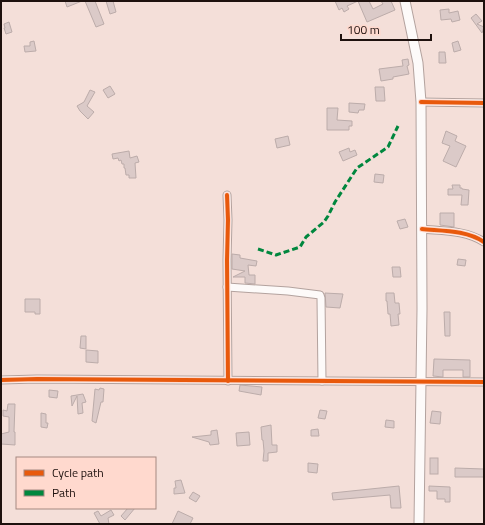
<svg xmlns="http://www.w3.org/2000/svg" width="485" height="525" font-family="'Titillium Web',sans-serif">
  <rect width="100%" height="100%" fill="#f4dfd9"/>
  <g fill="#dbcac8" stroke="#bcacaa">
    <path d="M65 1H82L67 7Z"/>
    <path d="M85 1H95L104 24 96 27Z"/>
    <path d="M106 1H113L116 12 110 14Z"/>
    <path d="M335 1H369L373 9 383 4 381 1H391L395 10 367 22 358 1 347 6 349 9 344 12 342 8 339 10Z"/>
    <path d="M449 9V13L458 11 460 20 452 22 451 19 441 20 440 10Z"/>
    <path d="M476 14 482 21 477 24 484 27 482 33 471 18Z"/>
    <path d="M9 22 12 32 6 34 4 28H5L4 24Z"/>
    <path d="M34 41 36 51 25 52 24 46H30V42Z"/>
    <path d="M458 41 461 50 454 52 452 43Z"/>
    <path d="M439 52H445L446 63H439Z"/>
    <path d="M408 59 409 65 407 66 409 74 393 77V79L381 81 379 69 403 66 402 60Z"/>
    <path d="M110 86 115 94 108 98 103 90Z"/>
    <path d="M375 87H384L385 101H376Z"/>
    <path d="M90 90 95 92 87 106 94 112 88 119 80 111 77 106 84 102Z"/>
    <path d="M349 103 365 104 364 110H359L358 113 349 112Z"/>
    <path d="M327 108H338L337 120 352 121V126H349V130H327Z"/>
    <path d="M446 131 457 136 455 141 466 146 456 167 443 161 450 146 442 143Z"/>
    <path d="M288 136 290 145 277 148 275 139Z"/>
    <path d="M349 148 350 152 355 150 357 155 343 161 339 152Z"/>
    <path d="M129 151 130 158 137 156 139 162 135 163 136 178H129V175H126L125 168H124V164H122L121 160 119 161 118 158 113 159 112 154Z"/>
    <path d="M375 174 384 175 383 183 374 182Z"/>
    <path d="M452 185H460V188H462V189L469 190 468 205H461L462 195H448V189H453Z"/>
    <path d="M440 213H454V227L440 225Z"/>
    <path d="M405 219 408 227 400 229 397 221Z"/>
    <path d="M232 254 240 255V258L257 261 256 266 248 265 249 275H255V284L245 283V277H233L245 271 232 269Z"/>
    <path d="M458 259 466 260 465 266 457 265Z"/>
    <path d="M392 267H400L401 277H393Z"/>
    <path d="M325 293 343 294 340 308 326 307Z"/>
    <path d="M386 293H394L395 303H399L400 314H398L399 325 391 326 390 314H388L387 301H386Z"/>
    <path d="M25 299H40V314H35V312H25Z"/>
    <path d="M444 312H450V336H445Z"/>
    <path d="M81 336H86V349L80 348Z"/>
    <path d="M86 350 98 351V363L86 362Z"/>
    <path d="M434 359 470 360V377H463V370H443V377L433 376Z"/>
    <path d="M240 385 262 387 261 395 239 391Z"/>
    <path d="M100 388 104 389 103 402H101L96 423 92 421 95 389 99 390Z"/>
    <path d="M49 390 58 391 57 398 49 397Z"/>
    <path d="M83 394 86 402 82 403 83 413 78 414 77 396 72 406 71 396Z"/>
    <path d="M8 404H15L14 432H15V445L1 444V434L9 432V417L3 416V410L7 411Z"/>
    <path d="M320 410 327 411 325 419 318 418Z"/>
    <path d="M432 411 441 412 440 424 430 423Z"/>
    <path d="M41 413 46 414V423H48L47 428 41 427Z"/>
    <path d="M386 420 394 421V428L385 427Z"/>
    <path d="M271 425 272 445H277V452L268 453V461H263L264 451 263 440H262L261 427Z"/>
    <path d="M318 429 319 436H311V430Z"/>
    <path d="M217 430 219 444 210 445 209 442 192 437 211 435V431Z"/>
    <path d="M249 432 250 445 237 446 236 433Z"/>
    <rect x="430" y="458" width="8" height="16"/>
    <path d="M308 463 318 464 317 473 308 472Z"/>
    <path d="M455 468 484 469V477H455Z"/>
    <path d="M181 480 185 493 174 494V488H176L175 481Z"/>
    <path d="M399 486 401 508H391L390 495 333 500 332 493Z"/>
    <path d="M429 486 450 487V502H445V499H437V491H429Z"/>
    <path d="M193 492 200 496 196 502 189 498Z"/>
    <path d="M128 508H135L125 520 121 516Z"/>
    <path d="M111 510 114 515 108 518 109 524H100L94 513 98 511 101 516Z"/>
    <path d="M178 511 193 518 190 524H172Z"/>
  </g>
  <g fill="none" stroke-linecap="round" stroke-linejoin="round">
    <defs>
      <g id="minor">
        <path d="M421 102 484 103"/>
        <path d="M227 195 228 220 227 260 228 381"/>
        <path d="M422 229C442 231 466 230 484 242"/>
        <path d="M227 287 288 291 320 295 321 298 322 381"/>
        <path d="M1 380 37 379 484 382"/>
      </g>
      <path id="major" d="M405 1 418 63 421 102 422 309 419 524"/>
    </defs>
    <use href="#minor" stroke="#b3a29e" stroke-width="9"/>
    <use href="#major" stroke="#b3a29e" stroke-width="11"/>
    <use href="#minor" stroke="#fdfaf9" stroke-width="7"/>
    <use href="#major" stroke="#fdfaf9" stroke-width="9"/>
    <path stroke="#00873e" stroke-width="3" stroke-dasharray="6 3" stroke-linecap="butt" d="M258 249 276 255 300 247 306 237 324 222 328 216 335 202 357 168 388 147 398 126"/>
    <defs>
      <g id="cycleway">
        <path d="M421 102 484 103"/>
        <path d="M227 195 228 220 227 260 228 381"/>
        <path d="M422 229C442 231 466 230 484 242"/>
        <path d="M1 380 37 379 484 382"/>
      </g>
    </defs>
    <use href="#cycleway" stroke="#ffd9ce" stroke-width="6"/>
    <use href="#cycleway" stroke="#e8590c" stroke-width="4"/>
  </g>
  <rect width="485" height="525" fill="none" stroke="#1e110e" stroke-width="4"/>
  <rect x="16" y="457" width="140" height="52" fill="#ffd9ce" stroke="#a58981"/>
  <rect x="24" y="470" width="20" height="6" fill="#e8590c" stroke="#a58981"/>
  <text x="52" y="477" font-size="12" fill="#1e110e">Cycle path</text>
  <rect x="24" y="490" width="20" height="6" fill="#00873e" stroke="#a58981"/>
  <text x="52" y="497" font-size="12" fill="#1e110e">Path</text>
  <path d="M341 34v6h90v-6" fill="none" stroke="#1e110e" stroke-width="2"/>
  <text x="347" y="34" font-size="12" fill="#1e110e" stroke="#ffd9ce" stroke-width="3" paint-order="stroke">100 m</text>
</svg>
